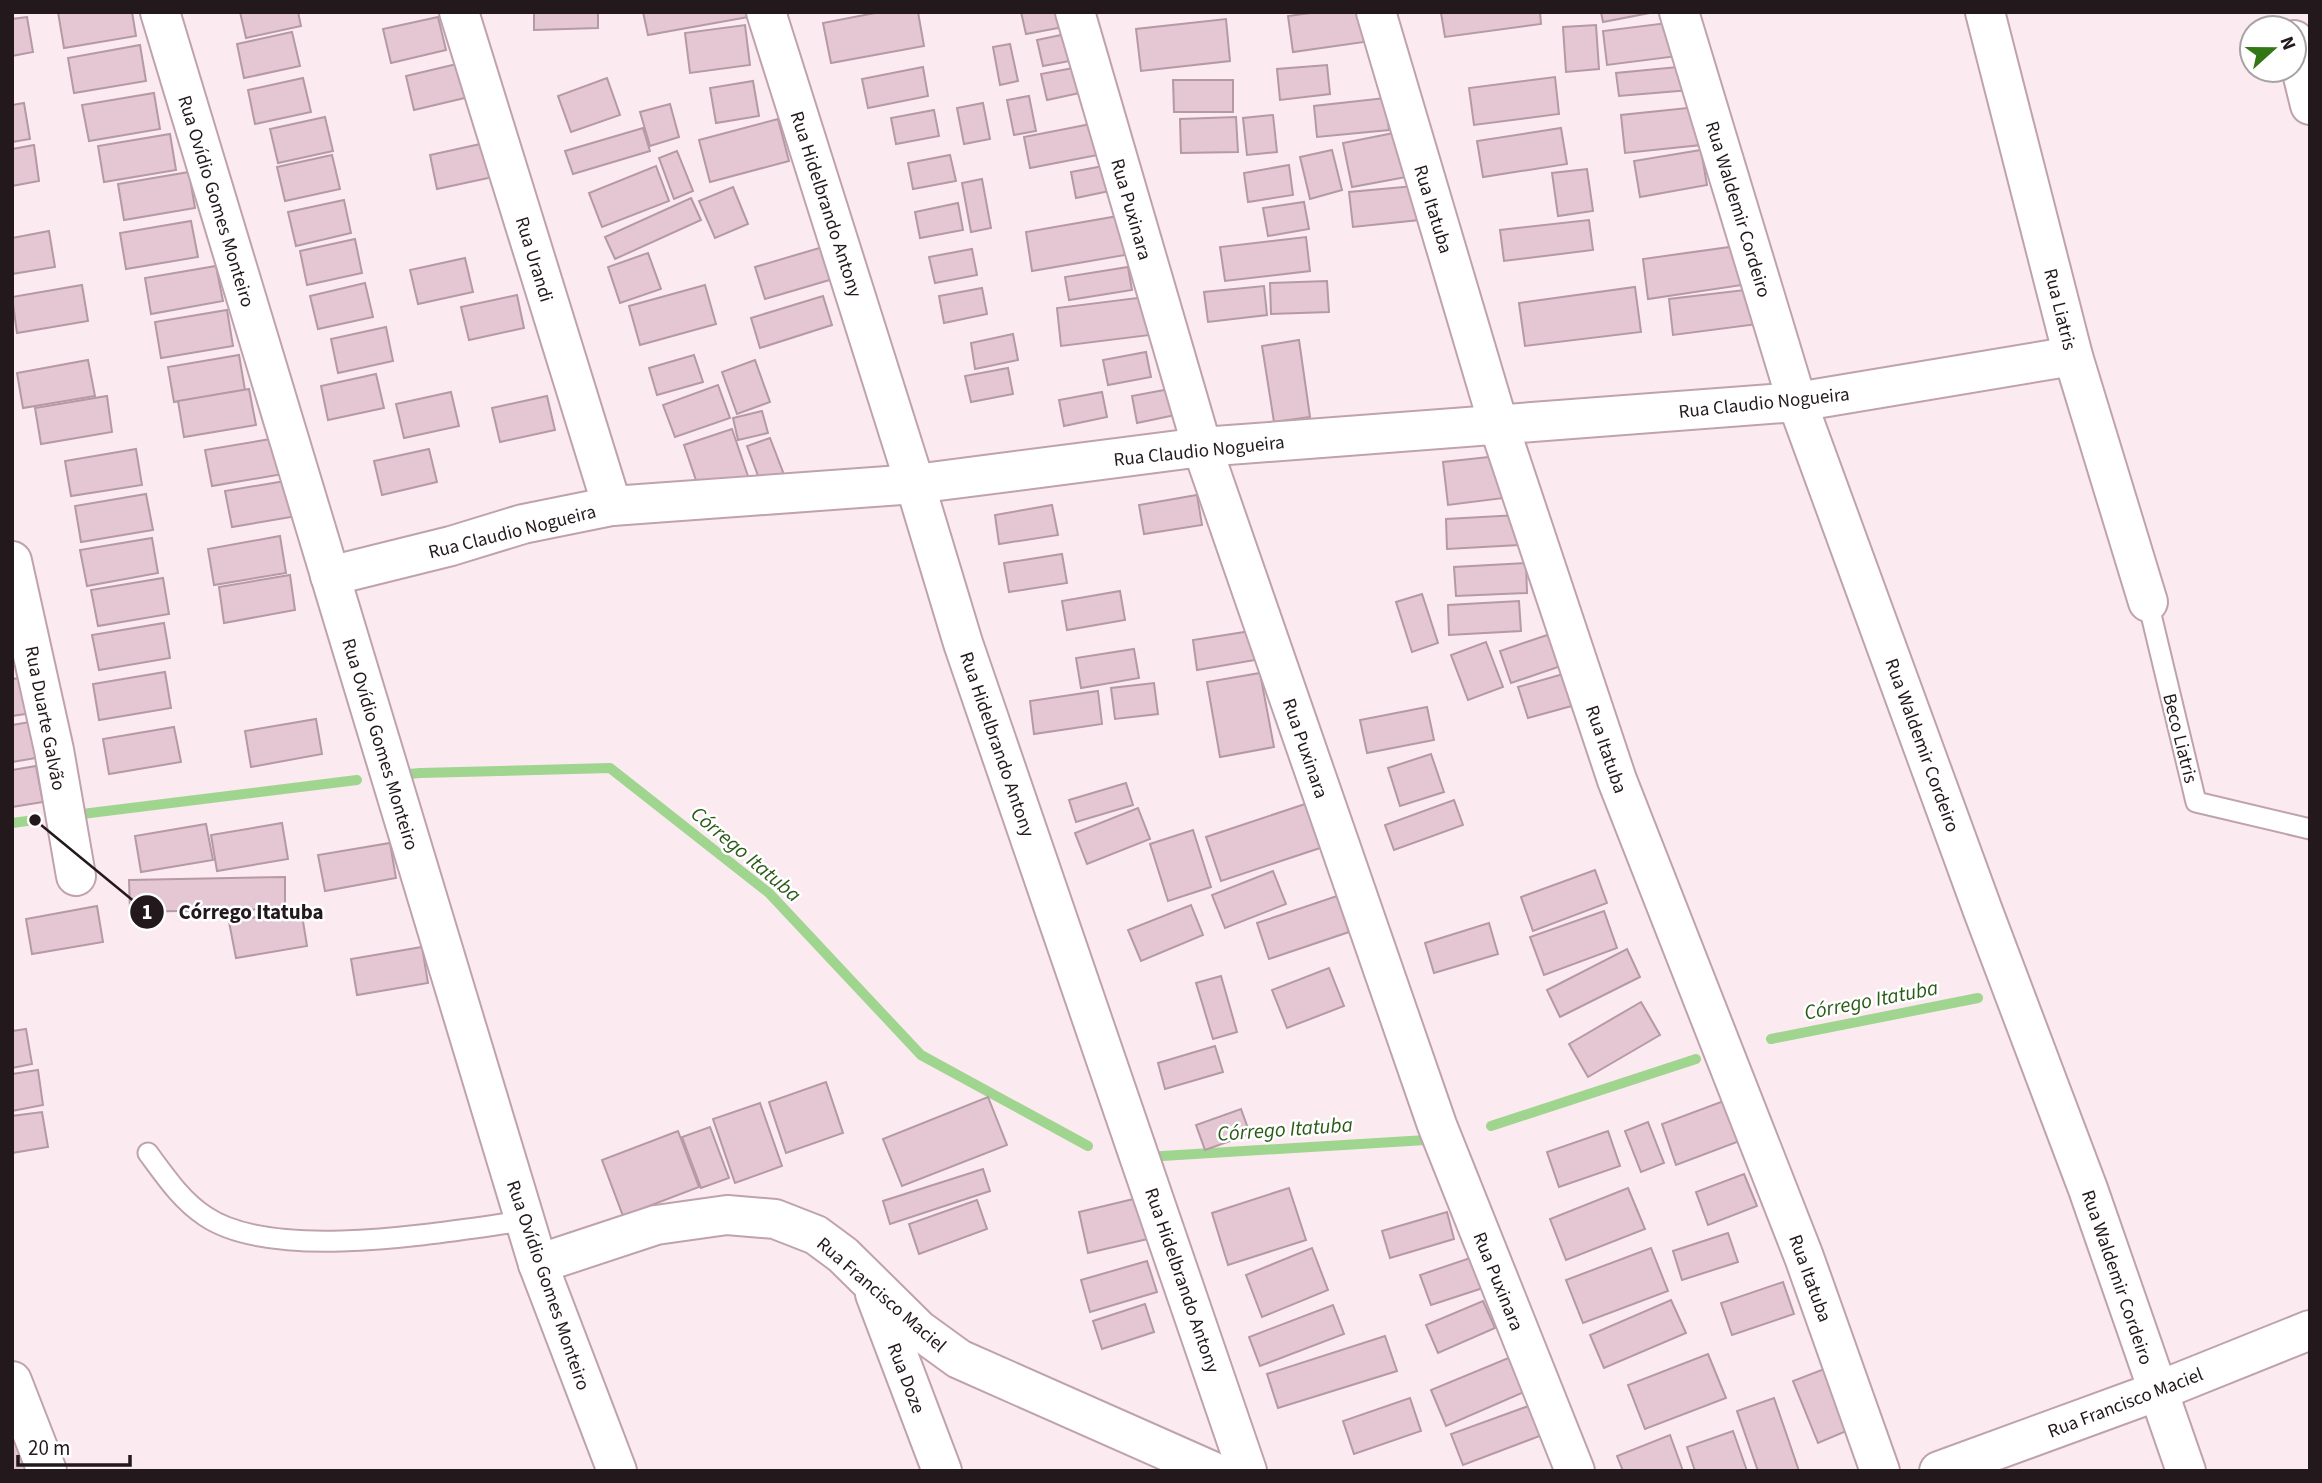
<svg xmlns="http://www.w3.org/2000/svg" width="2322" height="1483" font-family="'Source Sans 3',sans-serif">
  <rect width="100%" height="100%" fill="#fceaf1"/>
  <g fill="none" stroke-linecap="round" stroke-linejoin="round">
    <g stroke="#9fd58f" stroke-width="10">
      <path d="M398 775 420 773 610 768 769 893 921 1055 1088 1146"/>
      <path d="M74 815 357 780"/>
      <path d="M12 823 35 820"/>
      <path d="M1771 1039 1978 998"/>
      <path d="M1491 1126 1696 1059"/>
      <path d="M1146 1157 1426 1140"/>
    </g>
  </g>
  <g fill="#e4c7d3" stroke="#b599a5" stroke-width="2">
    <path d="M58 12H132L136 36 64 48Z"/>
    <path d="M240 12H298L301 26 246 38Z"/>
    <path d="M534 12H598V28L534 30Z"/>
    <path d="M643 12H753L754 16 648 35Z"/>
    <path d="M880 12H918L924 46 831 63 823 23Z"/>
    <path d="M1021 12H1066L1069 26 1026 34Z"/>
    <path d="M1318 12H1360L1364 42 1293 52 1288 16Z"/>
    <path d="M1540 12 1541 24 1445 37 1441 13Z"/>
    <path d="M1601 12H1655L1603 22Z"/>
    <path d="M27 17 33 52 12 56V19Z"/>
    <path d="M438 17 446 50 391 63 383 29Z"/>
    <path d="M1226 19 1230 61 1141 71 1136 29Z"/>
    <path d="M1675 22 1678 56 1607 65 1603 31Z"/>
    <path d="M745 25 750 65 690 73 685 33Z"/>
    <path d="M1596 25 1599 69 1566 72 1563 27Z"/>
    <path d="M1080 31 1085 58 1043 66 1037 40Z"/>
    <path d="M292 32 300 66 244 78 237 44Z"/>
    <path d="M1010 44 1018 81 1000 85 993 47Z"/>
    <path d="M140 45 146 81 74 93 68 58Z"/>
    <path d="M461 63 469 97 414 110 406 76Z"/>
    <path d="M1327 65 1330 94 1280 100 1277 69Z"/>
    <path d="M1084 66 1089 91 1047 100 1041 74Z"/>
    <path d="M1688 66 1690 90 1619 96 1616 73Z"/>
    <path d="M923 67 928 96 868 108 862 79Z"/>
    <path d="M1555 77 1559 114 1474 125 1469 88Z"/>
    <path d="M303 78 311 112 255 124 248 90Z"/>
    <path d="M607 78 620 115 571 132 558 96Z"/>
    <path d="M1173 80H1233V112H1174Z"/>
    <path d="M753 81 759 116 716 123 710 88Z"/>
    <path d="M154 93 160 129 89 141 82 105Z"/>
    <path d="M1029 96 1036 131 1014 135 1007 100Z"/>
    <path d="M1385 98 1389 130 1317 137 1314 106Z"/>
    <path d="M24 103 30 139 12 142V105Z"/>
    <path d="M983 103 990 139 964 144 957 108Z"/>
    <path d="M670 104 679 137 650 146 640 112Z"/>
    <path d="M1697 107 1701 145 1625 153 1621 115Z"/>
    <path d="M934 110 939 136 896 144 891 118Z"/>
    <path d="M1273 115 1277 152 1247 155 1243 118Z"/>
    <path d="M325 117 333 151 278 163 270 129Z"/>
    <path d="M1236 117 1238 152 1181 153 1180 119Z"/>
    <path d="M778 119 789 161 710 182 699 140Z"/>
    <path d="M1101 122 1108 153 1030 168 1024 137Z"/>
    <path d="M643 128 650 151 573 174 565 151Z"/>
    <path d="M1561 128 1567 164 1483 177 1477 141Z"/>
    <path d="M1409 130 1417 175 1352 187 1343 143Z"/>
    <path d="M170 134 176 170 104 182 98 146Z"/>
    <path d="M485 143 493 177 437 189 430 155Z"/>
    <path d="M34 145 39 181 12 186V149Z"/>
    <path d="M1332 150 1342 190 1310 199 1300 157Z"/>
    <path d="M1701 150 1707 185 1640 197 1634 161Z"/>
    <path d="M677 151 693 191 674 199 659 158Z"/>
    <path d="M332 155 340 189 285 201 277 167Z"/>
    <path d="M950 155 956 181 913 189 908 163Z"/>
    <path d="M1114 164 1119 189 1076 198 1071 172Z"/>
    <path d="M1289 165 1293 195 1248 202 1244 173Z"/>
    <path d="M656 166 669 201 602 227 589 193Z"/>
    <path d="M1587 169 1593 211 1558 216 1552 173Z"/>
    <path d="M189 172 195 208 124 220 118 184Z"/>
    <path d="M982 179 991 228 971 232 962 183Z"/>
    <path d="M1425 185 1429 219 1353 227 1349 192Z"/>
    <path d="M733 187 748 224 715 238 699 201Z"/>
    <path d="M691 198 701 220 615 259 605 237Z"/>
    <path d="M344 200 351 233 296 246 288 212Z"/>
    <path d="M1304 202 1309 229 1268 236 1263 208Z"/>
    <path d="M958 203 963 230 920 238 915 212Z"/>
    <path d="M1118 216 1125 255 1032 271 1026 232Z"/>
    <path d="M1589 220 1593 250 1504 261 1500 230Z"/>
    <path d="M191 221 198 257 126 269 120 233Z"/>
    <path d="M49 231 55 267 12 274V238Z"/>
    <path d="M1306 237 1310 271 1225 281 1220 247Z"/>
    <path d="M355 239 362 273 307 285 300 251Z"/>
    <path d="M833 244 843 276 765 299 755 267Z"/>
    <path d="M1737 246 1742 285 1648 299 1643 259Z"/>
    <path d="M972 249 977 275 935 283 929 257Z"/>
    <path d="M648 253 661 289 620 303 608 267Z"/>
    <path d="M465 258 473 292 418 304 410 270Z"/>
    <path d="M216 266 223 301 151 314 145 278Z"/>
    <path d="M1128 267 1132 290 1069 300 1065 277Z"/>
    <path d="M1327 281 1329 312 1271 314 1270 283Z"/>
    <path d="M365 283 373 317 318 329 310 296Z"/>
    <path d="M82 285 88 321 17 333 12 297Z"/>
    <path d="M705 285 716 324 640 345 629 306Z"/>
    <path d="M1264 286 1267 315 1208 322 1204 292Z"/>
    <path d="M1635 287 1641 332 1525 346 1519 303Z"/>
    <path d="M982 288 987 314 944 323 939 296Z"/>
    <path d="M1753 289 1758 324 1673 335 1669 299Z"/>
    <path d="M517 295 524 328 469 340 461 307Z"/>
    <path d="M823 296 832 325 760 348 751 318Z"/>
    <path d="M1145 297 1150 335 1061 346 1057 308Z"/>
    <path d="M227 310 233 346 161 358 155 322Z"/>
    <path d="M386 327 393 361 338 373 331 339Z"/>
    <path d="M1013 334 1018 360 975 369 971 343Z"/>
    <path d="M1299 340 1310 417 1274 422 1262 346Z"/>
    <path d="M1146 352 1151 377 1108 385 1103 360Z"/>
    <path d="M239 355 245 390 174 402 168 367Z"/>
    <path d="M694 355 703 382 657 395 649 368Z"/>
    <path d="M88 360 95 396 23 408 17 373Z"/>
    <path d="M755 360 770 402 737 414 722 372Z"/>
    <path d="M1008 368 1013 394 971 402 965 376Z"/>
    <path d="M376 374 384 408 328 420 321 386Z"/>
    <path d="M718 385 730 418 675 437 663 405Z"/>
    <path d="M1175 388 1180 414 1137 423 1132 396Z"/>
    <path d="M249 389 256 425 184 437 178 401Z"/>
    <path d="M451 392 459 426 404 438 396 404Z"/>
    <path d="M1102 392 1107 417 1064 426 1059 400Z"/>
    <path d="M107 396 112 432 41 444 35 408Z"/>
    <path d="M547 396 555 430 500 442 492 408Z"/>
    <path d="M762 411 768 433 738 440 733 418Z"/>
    <path d="M732 429 749 479 701 495 684 445Z"/>
    <path d="M277 438 283 474 212 486 205 450Z"/>
    <path d="M770 438 786 480 763 489 747 446Z"/>
    <path d="M136 449 142 485 71 496 65 461Z"/>
    <path d="M429 449 437 482 382 495 374 461Z"/>
    <path d="M1507 455 1512 497 1448 505 1443 462Z"/>
    <path d="M297 479 303 515 232 527 225 491Z"/>
    <path d="M146 494 153 530 81 542 75 506Z"/>
    <path d="M1197 495 1202 525 1144 534 1139 505Z"/>
    <path d="M1052 505 1058 535 999 544 995 515Z"/>
    <path d="M1518 515 1519 545 1447 549 1446 519Z"/>
    <path d="M280 536 286 573 214 585 208 549Z"/>
    <path d="M152 538 158 573 87 586 80 550Z"/>
    <path d="M1062 554 1067 583 1009 592 1004 563Z"/>
    <path d="M1526 563 1527 593 1456 596 1454 567Z"/>
    <path d="M290 575 295 610 224 623 219 587Z"/>
    <path d="M163 578 169 614 98 626 91 590Z"/>
    <path d="M1120 591 1125 620 1067 630 1062 601Z"/>
    <path d="M1422 594 1438 643 1412 652 1396 602Z"/>
    <path d="M1519 601 1521 631 1449 635 1448 605Z"/>
    <path d="M164 623 170 658 99 670 92 635Z"/>
    <path d="M1251 631 1255 660 1197 670 1193 640Z"/>
    <path d="M1556 632 1567 664 1511 683 1500 651Z"/>
    <path d="M1486 642 1503 687 1468 700 1451 655Z"/>
    <path d="M1134 649 1139 678 1081 688 1076 658Z"/>
    <path d="M165 672 171 708 99 720 93 684Z"/>
    <path d="M1570 672 1579 704 1528 718 1518 687Z"/>
    <path d="M1260 673 1274 747 1220 757 1207 682Z"/>
    <path d="M32 676 38 712 12 716V679Z"/>
    <path d="M1154 683 1158 714 1115 719 1111 688Z"/>
    <path d="M1098 691 1102 724 1034 734 1030 701Z"/>
    <path d="M1427 707 1434 740 1367 753 1360 720Z"/>
    <path d="M316 719 322 754 251 767 245 731Z"/>
    <path d="M36 721 42 757 12 762V725Z"/>
    <path d="M174 727 181 762 109 774 103 739Z"/>
    <path d="M1431 754 1444 792 1400 806 1388 768Z"/>
    <path d="M36 766 43 802 12 807V770Z"/>
    <path d="M1126 783 1133 805 1076 822 1069 800Z"/>
    <path d="M1454 800 1463 825 1394 850 1385 825Z"/>
    <path d="M1308 803 1323 847 1221 881 1206 837Z"/>
    <path d="M1138 808 1150 839 1087 864 1075 833Z"/>
    <path d="M282 823 288 859 217 871 211 835Z"/>
    <path d="M206 824 213 860 141 872 135 836Z"/>
    <path d="M1193 830 1211 887 1168 901 1150 844Z"/>
    <path d="M390 843 396 878 325 891 318 855Z"/>
    <path d="M1595 870 1607 903 1533 931 1521 897Z"/>
    <path d="M1273 871 1286 904 1225 928 1212 895Z"/>
    <path d="M285 877V909L130 912 129 880Z"/>
    <path d="M1337 896 1349 932 1269 959 1257 923Z"/>
    <path d="M1191 905 1203 935 1141 961 1128 930Z"/>
    <path d="M97 906 103 942 32 954 26 919Z"/>
    <path d="M301 909 307 946 236 958 229 922Z"/>
    <path d="M1604 911 1617 948 1544 975 1530 937Z"/>
    <path d="M1489 923 1498 954 1434 973 1425 943Z"/>
    <path d="M422 947 428 983 357 995 351 959Z"/>
    <path d="M1627 949 1640 977 1560 1017 1547 990Z"/>
    <path d="M1329 968 1344 1006 1287 1028 1272 990Z"/>
    <path d="M1221 976 1237 1032 1213 1039 1196 983Z"/>
    <path d="M1641 1002 1660 1035 1588 1077 1569 1044Z"/>
    <path d="M26 1029 32 1064 12 1068V1031Z"/>
    <path d="M1215 1046 1223 1072 1165 1089 1158 1063Z"/>
    <path d="M38 1070 43 1105 12 1111V1074Z"/>
    <path d="M826 1082 843 1133 786 1153 769 1102Z"/>
    <path d="M988 1097 1007 1145 902 1186 883 1139Z"/>
    <path d="M1729 1099 1745 1139 1676 1165 1662 1124Z"/>
    <path d="M760 1103 782 1166 735 1183 713 1119Z"/>
    <path d="M1241 1109 1250 1134 1205 1150 1196 1125Z"/>
    <path d="M42 1112 48 1147 12 1153V1116Z"/>
    <path d="M1648 1122 1664 1163 1641 1172 1625 1131Z"/>
    <path d="M710 1127 729 1178 701 1188 682 1137Z"/>
    <path d="M678 1131 699 1187 623 1216 602 1160Z"/>
    <path d="M1608 1131 1620 1166 1559 1187 1547 1152Z"/>
    <path d="M983 1169 990 1191 890 1224 883 1201Z"/>
    <path d="M1744 1174 1757 1206 1708 1225 1696 1192Z"/>
    <path d="M1289 1188 1306 1240 1228 1265 1212 1213Z"/>
    <path d="M1628 1188 1645 1229 1566 1260 1550 1219Z"/>
    <path d="M1142 1197 1152 1238 1088 1253 1079 1212Z"/>
    <path d="M977 1200 987 1229 919 1254 909 1224Z"/>
    <path d="M1447 1212 1454 1239 1390 1258 1382 1231Z"/>
    <path d="M1728 1233 1738 1262 1682 1280 1673 1251Z"/>
    <path d="M1312 1248 1328 1290 1262 1317 1246 1275Z"/>
    <path d="M1651 1248 1668 1291 1583 1323 1566 1280Z"/>
    <path d="M1479 1255 1489 1286 1431 1305 1420 1275Z"/>
    <path d="M1147 1261 1157 1292 1090 1312 1081 1280Z"/>
    <path d="M1783 1282 1794 1314 1732 1335 1721 1303Z"/>
    <path d="M1671 1300 1686 1333 1604 1368 1590 1335Z"/>
    <path d="M1483 1301 1495 1328 1438 1353 1426 1325Z"/>
    <path d="M1145 1304 1154 1332 1102 1349 1093 1321Z"/>
    <path d="M1333 1305 1344 1334 1260 1366 1249 1337Z"/>
    <path d="M1385 1336 1397 1371 1278 1408 1267 1374Z"/>
    <path d="M1518 1354 1533 1388 1446 1426 1431 1390Z"/>
    <path d="M1708 1354 1726 1398 1645 1429 1628 1385Z"/>
    <path d="M1832 1366 1856 1427 1818 1443 1793 1381Z"/>
    <path d="M1410 1398 1421 1431 1354 1454 1343 1421Z"/>
    <path d="M1774 1398 1799 1471H1758L1737 1411Z"/>
    <path d="M1534 1404 1545 1434 1463 1465 1451 1434Z"/>
    <path d="M1733 1431 1747 1471H1695L1687 1447Z"/>
    <path d="M29 1433 27 1471H12V1439Z"/>
    <path d="M1670 1435 1683 1471H1623L1617 1456Z"/>
  </g>
  <g fill="none" stroke-linecap="round" stroke-linejoin="round">
    <defs>
      <g id="service">
        <path d="M2148 602 2196 802 2310 829"/>
        <path d="M148 1153C165 1176 181 1200 205 1216 274 1263 443 1232 524 1221"/>
      </g>
      <g id="minor">
        <path d="M160 12 538 1264 617 1471"/>
        <path d="M459 12 612 506"/>
        <path d="M766 12 915 484 963 643 1247 1471"/>
        <path d="M1075 12 1202 447 1437 1125 1575 1471"/>
        <path d="M1376 12 1498 423 1617 780 1804 1257 1880 1471"/>
        <path d="M1679 12 1797 402 1983 911 2088 1189 2186 1471"/>
        <path d="M1985 12 2073 356 2148 602"/>
        <path d="M2294 40 2310 105"/>
        <path d="M12 561 54 750 76 876"/>
        <path d="M330 576 451 546 523 524 612 506 915 484 1202 447 1797 402 2073 356"/>
        <path d="M538 1264 656 1225 727 1215 775 1219 816 1235 843 1255 919 1330 959 1359 1212 1471"/>
        <path d="M875 1294 942 1471"/>
        <path d="M12 1381 47 1471"/>
        <path d="M1939 1471 2158 1391 2310 1330"/>
      </g>
    </defs>
    <use href="#service" stroke="#bfa2ae" stroke-width="23"/>
    <use href="#minor" stroke="#bfa2ae" stroke-width="42"/>
    <use href="#service" stroke="#fff" stroke-width="19"/>
    <use href="#minor" stroke="#fff" stroke-width="38"/>
  </g>
  <g text-anchor="middle" stroke-width="5" stroke-linejoin="round" paint-order="stroke">
    <g font-size="19" fill="#23191d" stroke="#fff">
      <text transform="translate(217 201) rotate(73)" y="7">Rua Ovídio Gomes Monteiro</text>
      <text transform="translate(827 204) rotate(72)" y="7">Rua Hidelbrando Antony</text>
      <text transform="translate(1132 209) rotate(74)" y="7">Rua Puxinara</text>
      <text transform="translate(1434 209) rotate(73)" y="7">Rua Itatuba</text>
      <text transform="translate(1739 209) rotate(73)" y="7">Rua Waldemir Cordeiro</text>
      <text transform="translate(535 259) rotate(73)" y="7">Rua Urandi</text>
      <text transform="translate(2061 309) rotate(76)" y="7">Rua Liatris</text>
      <text transform="translate(1764 402) rotate(-6)" y="7">Rua Claudio Nogueira</text>
      <text transform="translate(1199 450) rotate(-6)" y="7">Rua Claudio Nogueira</text>
      <text transform="translate(512 531) rotate(-14)" y="7">Rua Claudio Nogueira</text>
      <text transform="translate(46 718) rotate(79)" y="7">Rua Duarte Galvão</text>
      <text transform="translate(2181 738) rotate(76)" y="7">Beco Liatris</text>
      <text transform="translate(381 744) rotate(73)" y="7">Rua Ovídio Gomes Monteiro</text>
      <text transform="translate(998 744) rotate(71)" y="7">Rua Hidelbrando Antony</text>
      <text transform="translate(1923 745) rotate(70)" y="7">Rua Waldemir Cordeiro</text>
      <text transform="translate(1306 748) rotate(71)" y="7">Rua Puxinara</text>
      <text transform="translate(1607 749) rotate(71)" y="7">Rua Itatuba</text>
      <text transform="translate(2118 1277) rotate(71)" y="7">Rua Waldemir Cordeiro</text>
      <text transform="translate(1811 1278) rotate(70)" y="7">Rua Itatuba</text>
      <text transform="translate(1183 1280) rotate(71)" y="7">Rua Hidelbrando Antony</text>
      <text transform="translate(1499 1281) rotate(68)" y="7">Rua Puxinara</text>
      <text transform="translate(549 1285) rotate(71)" y="7">Rua Ovídio Gomes Monteiro</text>
      <text transform="translate(882 1294) rotate(41)" y="7">Rua Francisco Maciel</text>
      <text transform="translate(907 1378) rotate(69)" y="7">Rua Doze</text>
      <text transform="translate(2125 1402) rotate(-21)" y="7">Rua Francisco Maciel</text>
    </g>
    <g font-size="21" font-style="italic" fill="#295b16" stroke="#fff">
      <text transform="translate(746 854) rotate(40)" y="7">Córrego Itatuba</text>
      <text transform="translate(1871 1000) rotate(-11)" y="7">Córrego Itatuba</text>
      <text transform="translate(1285 1129) rotate(-4)" y="7">Córrego Itatuba</text>
    </g>
  </g>
  <path fill="none" stroke="#23191d" stroke-width="2.5" d="M35 820L147 912"/>
  <g fill="#23191d" stroke="#fff" stroke-width="2.5">
    <circle cx="35" cy="820" r="7"/>
    <circle cx="147" cy="912" r="18"/>
  </g>
  <g font-size="21" text-anchor="middle" font-weight="bold" fill="#fff">
    <text x="147" y="919">1</text>
  </g>
  <g font-size="21" text-anchor="middle" font-weight="bold" fill="#23191d" stroke="#fff" stroke-width="5" stroke-linejoin="round" paint-order="stroke">
    <text x="251" y="919">Córrego Itatuba</text>
  </g>
  <rect width="2322" height="1483" fill="none" stroke="#23191d" stroke-width="28"/>
  <g transform="translate(2273 49) rotate(69)"><circle r="33" fill="#ffffff" stroke="#a7a3a5" stroke-width="2"/>
  <path d="M0-5L12 26L0 18L-12 26Z" fill="#327615"/>
  <text y="-10" font-size="19" font-weight="bold" text-anchor="middle" fill="#23191d">N</text>
  </g>
  <path d="M18 1455v10h112v-10" fill="none" stroke="#23191d" stroke-width="3.5"/>
  <text x="28" y="1455" font-size="21" fill="#23191d" stroke="#ffffff" stroke-width="5" paint-order="stroke">20 m</text>
</svg>
